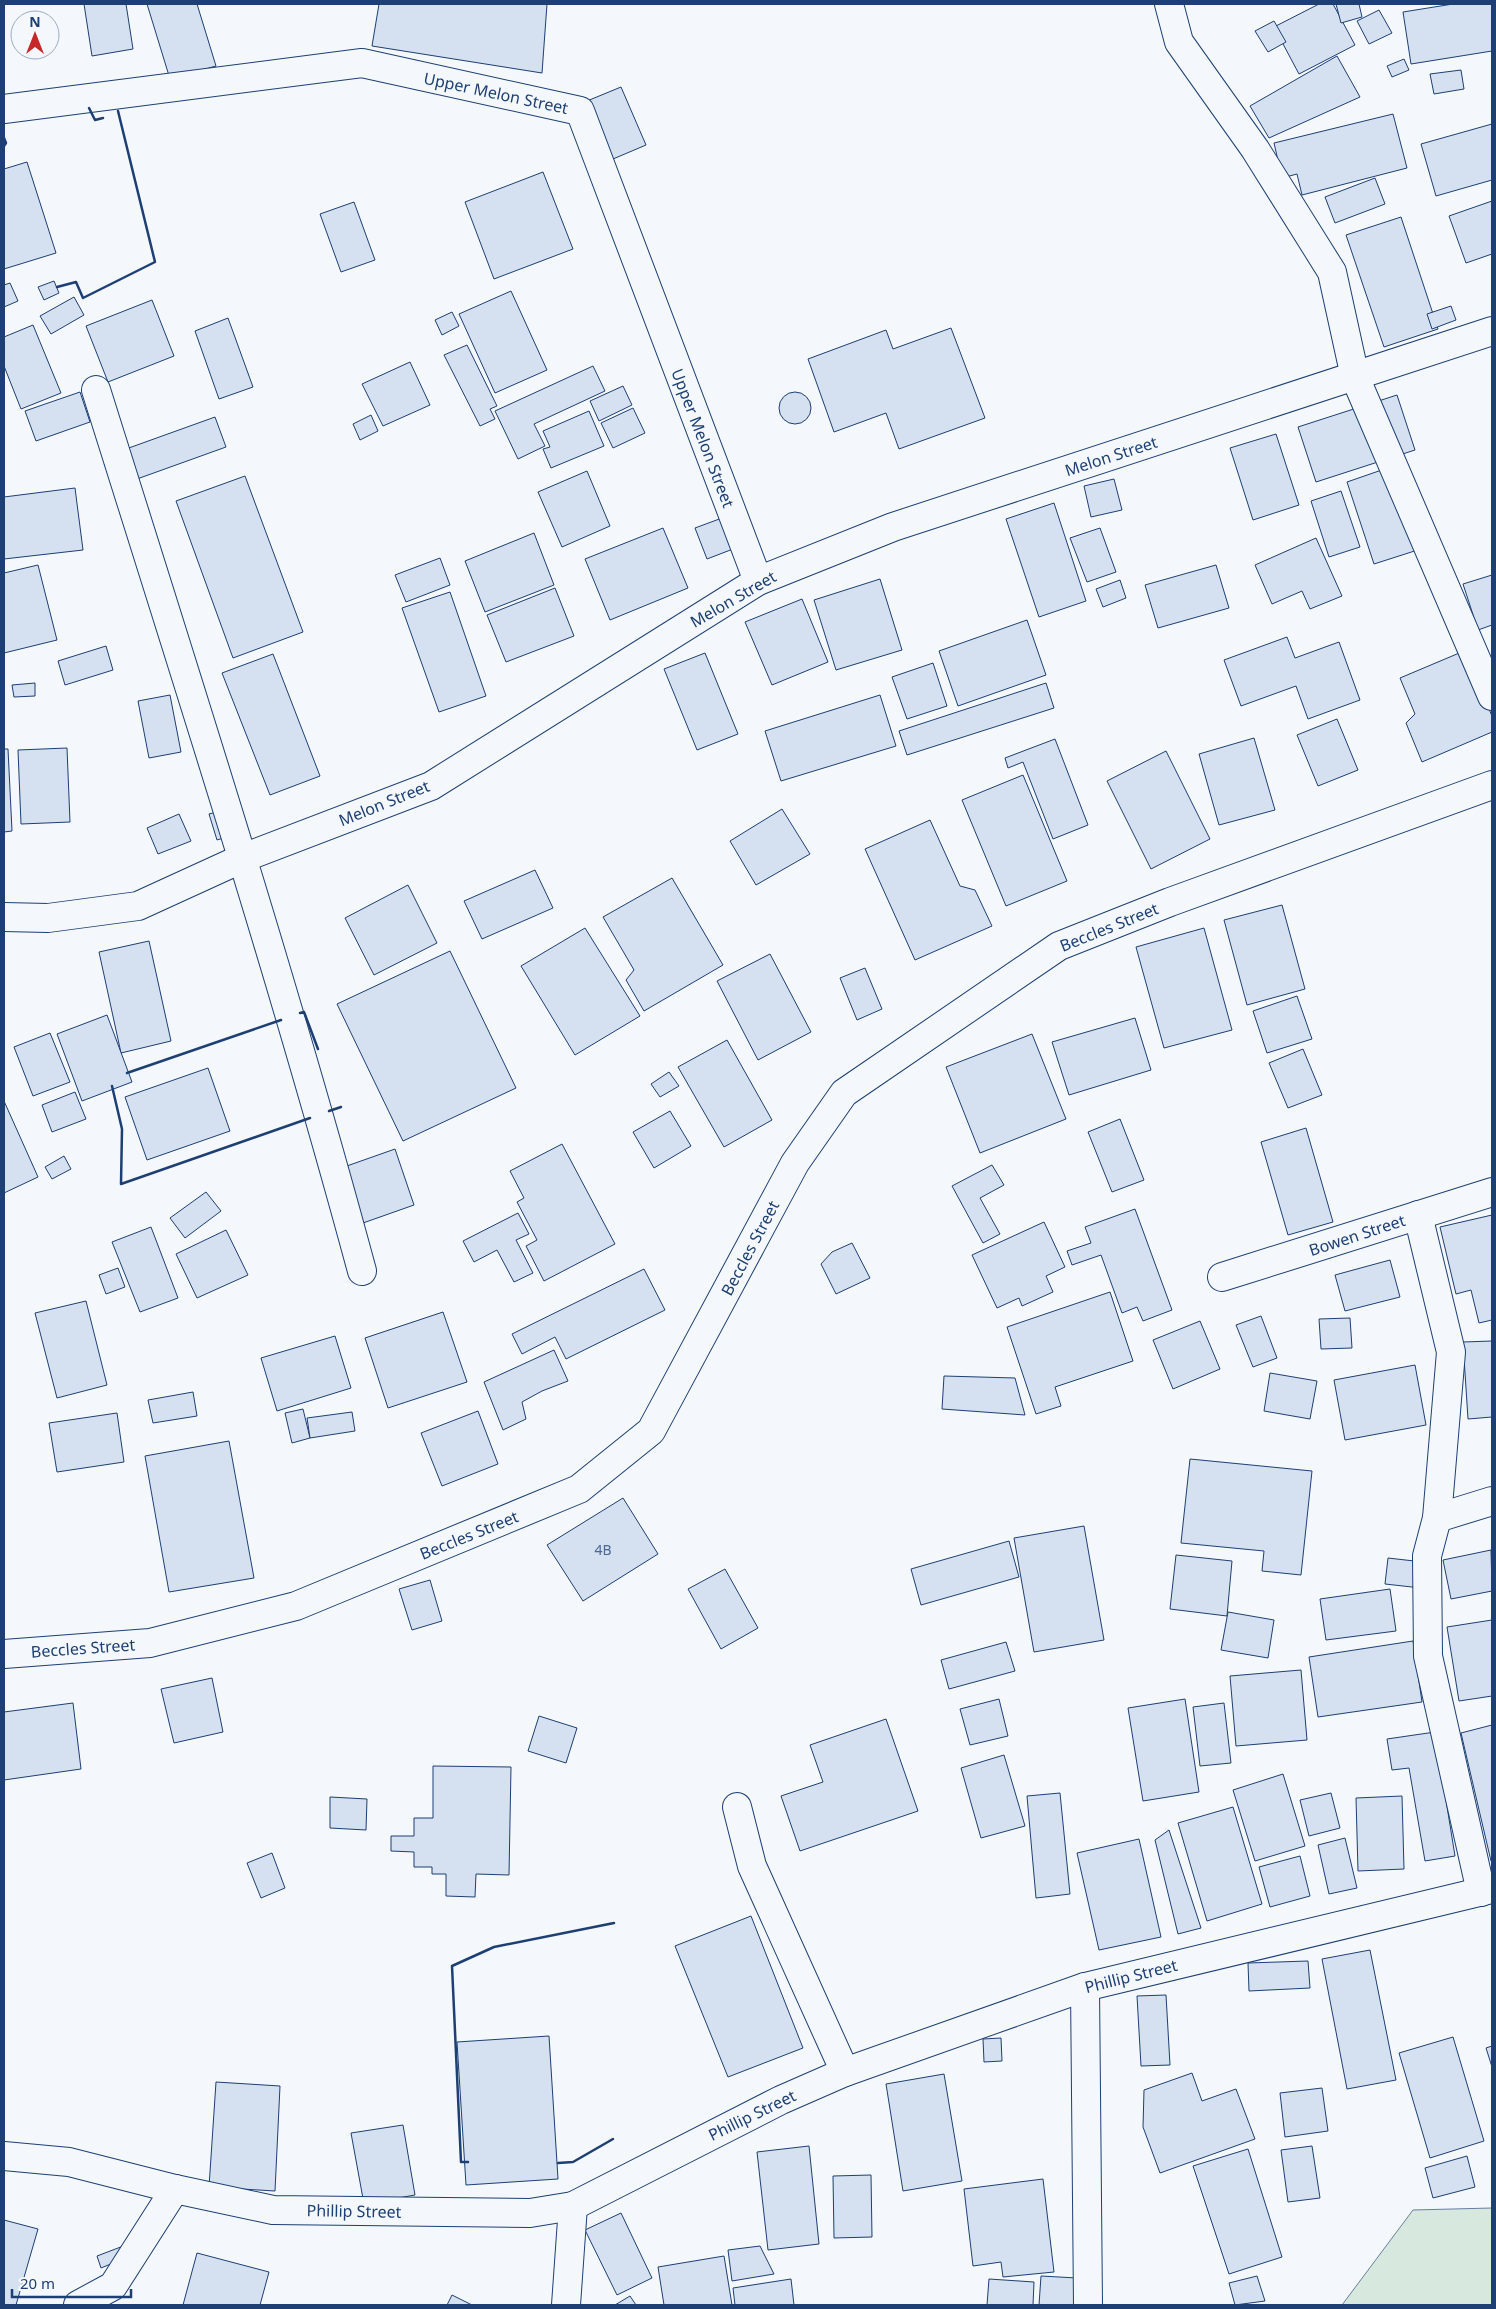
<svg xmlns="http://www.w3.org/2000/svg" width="1496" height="2309" font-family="'Noto Sans',sans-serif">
  <rect width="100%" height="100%" fill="#f4f7fb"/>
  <path fill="#d7e8df" stroke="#687fa3" d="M1492 2208V2305H1342L1413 2210Z"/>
  <g fill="#d5e0f0" stroke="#1d3f73">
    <path d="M84 4H126L133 49 92 56Z"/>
    <path d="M147 4H197L216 66 170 79Z"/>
    <path d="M379 4H547L542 73 372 46Z"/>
    <path d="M1319 4H1333L1355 45 1299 74 1274 27Z"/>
    <path d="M1336 4H1359L1362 17 1341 23Z"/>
    <path d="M1453 4H1492V51L1411 64 1403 12Z"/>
    <path d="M1379 10 1392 33 1369 44 1357 21Z"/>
    <path d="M1274 21 1286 42 1268 52 1255 31Z"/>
    <path d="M1337 56 1360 97 1269 138 1250 106Z"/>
    <path d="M1404 59 1409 70 1392 77 1387 66Z"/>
    <path d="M1461 70 1464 89 1434 94 1430 74Z"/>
    <path d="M621 87 646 145 613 159 587 101Z"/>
    <path d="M1393 114 1407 168 1302 195 1297 174 1282 178 1274 143Z"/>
    <path d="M1492 124V180L1436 196 1421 144Z"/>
    <path d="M27 162 56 253 4 269V169Z"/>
    <path d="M543 172 573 249 494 279 465 202Z"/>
    <path d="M1375 178 1385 204 1335 223 1325 197Z"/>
    <path d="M1492 201V254L1466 263 1449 216Z"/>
    <path d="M354 202 375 260 341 272 320 214Z"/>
    <path d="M1401 217 1438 329 1384 347 1346 235Z"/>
    <path d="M54 281 59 293 44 300 38 287Z"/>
    <path d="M10 283 18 301 4 307V285Z"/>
    <path d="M511 291 547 370 495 393 459 314Z"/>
    <path d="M74 297 84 315 51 334 40 316Z"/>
    <path d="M152 300 174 356 108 382 86 326Z"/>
    <path d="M1451 306 1456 320 1432 329 1427 314Z"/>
    <path d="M452 312 459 326 442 335 435 320Z"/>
    <path d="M228 318 253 387 219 399 195 331Z"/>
    <path d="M33 325 61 393 21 409 4 366V337Z"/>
    <path d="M951 328 985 418 899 449 886 413 834 432 808 359 886 330 893 349Z"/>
    <path d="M467 345 497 406 490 409 495 419 480 426 444 355Z"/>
    <path d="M410 362 430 405 383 426 362 384Z"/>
    <path d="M593 366 605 391 534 424 545 446 518 459 495 411Z"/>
    <path d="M623 386 632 405 599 421 590 401Z"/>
    <path d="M80 392 90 422 36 441 25 411Z"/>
    <circle cx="795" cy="408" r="16"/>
    <path d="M1397 395 1415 450 1316 482 1298 427Z"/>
    <path d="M633 408 645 433 613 448 601 423Z"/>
    <path d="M589 411 604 446 551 468 543 449 550 447 543 431Z"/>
    <path d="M371 415 378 431 360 440 353 424Z"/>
    <path d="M215 417 226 447 137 479 126 449Z"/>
    <path d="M1276 434 1299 505 1253 520 1230 448Z"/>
    <path d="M1399 464 1427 547 1374 564 1347 482Z"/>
    <path d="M587 471 610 526 562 547 538 492Z"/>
    <path d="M245 476 303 632 233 658 176 501Z"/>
    <path d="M1114 479 1122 510 1091 517 1084 486Z"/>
    <path d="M75 488 83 550 4 559V497Z"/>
    <path d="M1341 491 1360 547 1329 557 1311 501Z"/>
    <path d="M1054 503 1086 601 1039 617 1006 519Z"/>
    <path d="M722 518 733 549 707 559 695 528Z"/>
    <path d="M663 528 688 588 610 620 585 559Z"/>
    <path d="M1100 528 1116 572 1087 582 1070 538Z"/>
    <path d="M534 533 554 585 485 612 465 561Z"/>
    <path d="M1316 538 1342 596 1310 609 1302 591 1272 604 1255 565Z"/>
    <path d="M440 558 450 585 406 602 395 575Z"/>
    <path d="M38 565 57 640 4 653V573Z"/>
    <path d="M1216 565 1229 608 1158 628 1145 585Z"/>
    <path d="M1492 575V625L1478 630 1463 584Z"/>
    <path d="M880 579 902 650 836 670 814 600Z"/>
    <path d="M1120 580 1126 598 1103 607 1096 589Z"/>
    <path d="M555 588 574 636 506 662 487 615Z"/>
    <path d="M450 592 486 696 439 712 402 608Z"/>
    <path d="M802 599 828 662 772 685 745 622Z"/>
    <path d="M1027 620 1046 675 958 706 939 651Z"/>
    <path d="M1287 637 1295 658 1339 642 1360 700 1308 719 1296 686 1241 706 1224 660Z"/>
    <path d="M106 646 113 670 65 685 58 661Z"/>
    <path d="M1464 651 1492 716V732L1422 762 1406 723 1415 714 1400 678Z"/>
    <path d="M705 653 738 734 697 750 664 669Z"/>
    <path d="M273 654 320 776 270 795 222 673Z"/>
    <path d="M933 663 947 706 907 719 892 677Z"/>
    <path d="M35 683V696L14 697 12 685Z"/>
    <path d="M1046 683 1054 708 907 755 899 731Z"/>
    <path d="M170 695 181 752 149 758 138 701Z"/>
    <path d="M880 695 896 746 781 781 765 731Z"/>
    <path d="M1337 719 1358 770 1318 786 1297 735Z"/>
    <path d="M1254 738 1275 810 1219 825 1199 754Z"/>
    <path d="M1055 739 1088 825 1053 839 1023 762 1008 768 1005 758Z"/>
    <path d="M67 748 70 822 21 824 18 750Z"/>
    <path d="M4 749H8L12 831 4 832Z"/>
    <path d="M1166 751 1210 839 1151 869 1107 781Z"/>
    <path d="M1023 775 1067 881 1006 906 962 800Z"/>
    <path d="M782 809 810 854 756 885 730 841Z"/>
    <path d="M224 810 233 835 217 840 209 814Z"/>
    <path d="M179 814 191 841 158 854 147 828Z"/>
    <path d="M930 820 960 886 975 890 992 926 915 960 865 849Z"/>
    <path d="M535 870 553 908 482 939 464 901Z"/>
    <path d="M672 878 723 965 644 1011 626 980 634 970 603 917Z"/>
    <path d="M408 885 437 943 374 975 345 918Z"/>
    <path d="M1282 905 1305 989 1247 1005 1224 920Z"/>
    <path d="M585 928 640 1016 575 1055 521 966Z"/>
    <path d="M1204 928 1232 1030 1164 1048 1136 947Z"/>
    <path d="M149 941 171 1041 121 1053 99 952Z"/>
    <path d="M450 951 516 1088 403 1141 337 1004Z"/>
    <path d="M770 954 811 1032 758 1060 717 981Z"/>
    <path d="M865 968 882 1009 857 1020 840 978Z"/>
    <path d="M1297 996 1312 1039 1267 1053 1253 1011Z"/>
    <path d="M107 1015 132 1082 82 1101 57 1034Z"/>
    <path d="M1135 1018 1151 1070 1069 1095 1052 1042Z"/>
    <path d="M50 1033 70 1082 33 1096 14 1047Z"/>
    <path d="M1032 1034 1066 1119 980 1153 946 1067Z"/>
    <path d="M727 1040 772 1120 724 1147 678 1067Z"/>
    <path d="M1303 1049 1322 1095 1288 1108 1269 1063Z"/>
    <path d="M208 1068 230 1131 147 1160 125 1097Z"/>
    <path d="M669 1072 679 1086 660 1097 651 1084Z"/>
    <path d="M75 1092 86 1119 52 1132 42 1105Z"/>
    <path d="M4 1101 38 1177 4 1193Z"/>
    <path d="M670 1111 691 1146 654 1168 633 1132Z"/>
    <path d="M1120 1119 1144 1180 1112 1192 1088 1132Z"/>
    <path d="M1306 1128 1333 1222 1288 1235 1261 1142Z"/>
    <path d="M562 1144 615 1244 544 1281 526 1246 537 1240 517 1202 524 1198 510 1171Z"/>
    <path d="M395 1149 414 1205 363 1223 344 1167Z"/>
    <path d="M64 1156 71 1169 52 1179 45 1167Z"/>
    <path d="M992 1165 1004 1185 980 1198 1000 1234 983 1243 952 1186Z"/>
    <path d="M206 1192 221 1211 185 1238 170 1218Z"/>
    <path d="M1135 1209 1172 1310 1143 1321 1137 1307 1122 1313 1101 1255 1072 1265 1067 1251 1091 1243 1085 1227Z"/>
    <path d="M518 1213 529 1234 516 1240 533 1273 514 1282 497 1250 474 1262 463 1241Z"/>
    <path d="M1492 1215V1320L1479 1323 1471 1290 1456 1294 1440 1227Z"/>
    <path d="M1044 1222 1065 1267 1046 1276 1053 1292 1022 1306 1019 1298 997 1308 972 1255Z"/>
    <path d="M151 1227 178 1298 140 1312 112 1242Z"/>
    <path d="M226 1230 248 1275 197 1298 176 1254Z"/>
    <path d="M852 1243 870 1278 836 1294 821 1264 832 1252Z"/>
    <path d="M1390 1260 1400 1297 1345 1311 1335 1275Z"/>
    <path d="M118 1268 125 1287 106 1294 99 1275Z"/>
    <path d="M644 1269 665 1310 566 1359 555 1337 522 1354 512 1334Z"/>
    <path d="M1110 1292 1133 1361 1055 1387 1061 1406 1036 1414 1007 1327Z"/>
    <path d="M86 1301 107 1385 57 1398 35 1313Z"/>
    <path d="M443 1312 467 1382 388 1408 365 1338Z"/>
    <path d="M1261 1316 1277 1358 1253 1367 1236 1325Z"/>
    <path d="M1350 1318 1352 1348 1321 1349 1319 1319Z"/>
    <path d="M1200 1321 1220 1369 1173 1389 1153 1340Z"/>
    <path d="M335 1336 351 1388 277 1411 261 1358Z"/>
    <path d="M1492 1341V1417L1468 1419 1463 1342Z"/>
    <path d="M554 1350 568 1381 542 1391 522 1402 526 1419 503 1430 484 1382Z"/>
    <path d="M1415 1365 1426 1425 1345 1440 1334 1380Z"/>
    <path d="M1270 1373 1317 1381 1310 1419 1264 1411Z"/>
    <path d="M944 1376 1015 1378 1025 1415 942 1409Z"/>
    <path d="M193 1392 197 1416 153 1423 148 1400Z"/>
    <path d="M303 1409 310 1438 292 1443 285 1413Z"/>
    <path d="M478 1411 498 1464 442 1486 421 1433Z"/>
    <path d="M352 1412 355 1431 310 1438 307 1418Z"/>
    <path d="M117 1413 124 1462 57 1472 49 1423Z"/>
    <path d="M229 1441 254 1578 169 1592 145 1456Z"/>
    <path d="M1190 1459 1312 1471 1301 1575 1262 1571 1264 1551 1181 1543Z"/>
    <path d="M623 1498 658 1554 583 1601 547 1545Z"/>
    <path d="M1084 1526 1104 1640 1034 1652 1014 1538Z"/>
    <path d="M1009 1541 1019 1577 921 1605 911 1569Z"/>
    <path d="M1491 1550 1492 1591 1451 1599 1443 1560Z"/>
    <path d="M1176 1555 1232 1561 1227 1616 1170 1609Z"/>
    <path d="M1388 1558 1423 1562 1421 1588 1385 1584Z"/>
    <path d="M725 1569 758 1628 721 1649 688 1589Z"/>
    <path d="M430 1580 442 1621 412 1630 399 1589Z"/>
    <path d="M1390 1589 1396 1631 1326 1640 1320 1599Z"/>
    <path d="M1228 1612 1274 1620 1268 1658 1221 1650Z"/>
    <path d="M1492 1620V1696L1459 1701 1447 1627Z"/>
    <path d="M1413 1641 1422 1702 1318 1717 1309 1657Z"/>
    <path d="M1006 1642 1015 1671 949 1689 941 1660Z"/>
    <path d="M1301 1670 1307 1740 1236 1746 1230 1676Z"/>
    <path d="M212 1678 223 1732 174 1743 161 1689Z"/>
    <path d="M999 1699 1008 1736 970 1745 960 1709Z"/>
    <path d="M1185 1699 1199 1792 1143 1801 1128 1708Z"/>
    <path d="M73 1703 81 1769 4 1780V1712Z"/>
    <path d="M1224 1703 1231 1763 1200 1766 1193 1707Z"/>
    <path d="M539 1716 577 1728 566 1763 528 1751Z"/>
    <path d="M886 1719 918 1811 800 1851 781 1796 823 1782 810 1745Z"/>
    <path d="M1492 1725V1861H1491L1461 1733Z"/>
    <path d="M1435 1732 1455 1856 1425 1861 1409 1768 1392 1770 1387 1739Z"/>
    <path d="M1004 1755 1025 1826 981 1838 961 1768Z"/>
    <path d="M433 1766 511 1767 509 1875 476 1874 475 1897 446 1896V1874H432V1867H414V1852L391 1851V1836H414V1818H433Z"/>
    <path d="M1283 1774 1305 1846 1255 1861 1233 1790Z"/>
    <path d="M1060 1793 1070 1894 1036 1898 1027 1796Z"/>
    <path d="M1331 1793 1340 1828 1309 1836 1300 1800Z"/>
    <path d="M1402 1796 1404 1869 1358 1871 1356 1798Z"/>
    <path d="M330 1797 367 1799 366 1830 330 1828Z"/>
    <path d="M1233 1807 1262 1904 1207 1921 1178 1823Z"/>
    <path d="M1169 1830 1201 1928 1178 1934 1155 1840Z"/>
    <path d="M1345 1838 1357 1888 1329 1894 1318 1845Z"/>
    <path d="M1139 1839 1161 1937 1099 1950 1077 1853Z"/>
    <path d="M272 1853 285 1888 261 1898 247 1863Z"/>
    <path d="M1300 1856 1310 1896 1270 1907 1259 1867Z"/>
    <path d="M751 1916 803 2048 728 2077 675 1946Z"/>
    <path d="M1370 1950 1396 2080 1347 2089 1322 1959Z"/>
    <path d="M1308 1961 1310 1988 1249 1991 1248 1963Z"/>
    <path d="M1166 1995 1170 2065 1141 2066 1137 1996Z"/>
    <path d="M549 2036 558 2179 466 2185 457 2042Z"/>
    <path d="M1453 2037 1484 2141 1430 2158 1399 2053Z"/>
    <path d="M1001 2038 1002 2061 984 2062 983 2039Z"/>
    <path d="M1492 2046V2067L1486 2048Z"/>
    <path d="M1192 2073 1202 2101 1236 2089 1255 2139 1160 2173 1143 2127 1144 2090Z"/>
    <path d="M944 2074 962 2181 903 2191 886 2084Z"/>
    <path d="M216 2082 280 2086 275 2191 209 2187Z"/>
    <path d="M1322 2088 1328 2131 1285 2137 1280 2093Z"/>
    <path d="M403 2125 415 2195 364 2204 351 2133Z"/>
    <path d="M809 2146 819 2244 768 2250 757 2152Z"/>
    <path d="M1312 2146 1320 2198 1288 2202 1281 2150Z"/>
    <path d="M1248 2149 1282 2257 1229 2274 1193 2166Z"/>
    <path d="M1467 2156 1475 2187 1433 2198 1425 2168Z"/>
    <path d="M871 2175 872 2237 834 2238 833 2176Z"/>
    <path d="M1043 2179 1054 2272 1003 2277 1001 2262 973 2266 964 2189Z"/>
    <path d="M621 2213 652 2278 617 2295 585 2230Z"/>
    <path d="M4 2220 38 2229 16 2305H4Z"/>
    <path d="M126 2245 130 2256 101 2268 97 2256Z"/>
    <path d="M760 2246 774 2274 732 2281 728 2250Z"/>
    <path d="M197 2253 269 2272 260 2305H183Z"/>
    <path d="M724 2256 732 2305H664L658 2267Z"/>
    <path d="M1041 2276 1077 2278 1075 2305H1039Z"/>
    <path d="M1257 2276 1265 2301 1235 2305 1229 2283Z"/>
    <path d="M791 2279 794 2305H735L733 2288Z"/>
    <path d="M989 2279 1034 2282 1033 2305H987Z"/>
    <path d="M452 2295 472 2305H447Z"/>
    <path d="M630 2296 636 2305H615Z"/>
  </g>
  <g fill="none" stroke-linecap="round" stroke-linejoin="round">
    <defs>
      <g id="street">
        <path d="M1169 4 1179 42 1255 149 1332 272 1355 377 1492 696"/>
        <path d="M4 109 362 63 580 111 758 581"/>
        <path d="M96 390C188 683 282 975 362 1271"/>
        <path d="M4 917 48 918 138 906 243 858 431 786 758 581 893 527 1492 331"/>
        <path d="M1418 1215 1451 1352 1437 1518 1427 1556 1428 1656 1481 1892"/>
        <path d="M1222 1277 1492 1192"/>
        <path d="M1437 1518 1492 1501"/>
        <path d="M4 1654 150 1643 296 1606 579 1489 651 1431 795 1163 844 1093 1059 946 1170 902 1492 785"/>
        <path d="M737 1807 752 1866 845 2072"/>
        <path d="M1085 1987 1088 2305"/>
        <path d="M4 2156 69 2162 175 2189 273 2210 530 2213 573 2206 781 2100 845 2072 1085 1987 1492 1889"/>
        <path d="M78 2305 113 2286 175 2189"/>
        <path d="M566 2305 573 2206"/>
      </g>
    </defs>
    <use href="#street" stroke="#1d3f73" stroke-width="30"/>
    <use href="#street" stroke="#f4f7fb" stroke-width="28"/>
    <g stroke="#1d3f73" stroke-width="2.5">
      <path d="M89 108 95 120 103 118"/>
      <path d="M4 138 6 143 4 146"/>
      <path d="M57 287 76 282 83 298 155 262 118 111"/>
      <path d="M300 1013 304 1012 318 1049"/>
      <path d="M127 1073 281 1020"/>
      <path d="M112 1086 122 1129 121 1184 310 1118"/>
      <path d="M329 1111 341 1107"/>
      <path d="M468 2162H461L452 1966 494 1947 614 1923"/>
      <path d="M558 2163 573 2162 613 2139"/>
    </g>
  </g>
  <g text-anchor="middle" stroke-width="4" stroke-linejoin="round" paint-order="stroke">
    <g font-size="14" fill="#4b6792">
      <text x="603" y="1555">4B</text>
    </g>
    <g font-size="16" fill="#1d3f73" stroke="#f4f7fb">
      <text transform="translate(496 93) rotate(12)" y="6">Upper Melon Street</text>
      <text transform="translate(703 438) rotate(69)" y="6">Upper Melon Street</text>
      <text transform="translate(1111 456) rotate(-18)" y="6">Melon Street</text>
      <text transform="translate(733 599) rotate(-30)" y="6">Melon Street</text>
      <text transform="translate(384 803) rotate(-22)" y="6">Melon Street</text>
      <text transform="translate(1109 927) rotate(-22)" y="6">Beccles Street</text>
      <text transform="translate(1357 1235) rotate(-18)" y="6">Bowen Street</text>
      <text transform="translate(750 1248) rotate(-62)" y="6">Beccles Street</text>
      <text transform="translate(469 1535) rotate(-22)" y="6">Beccles Street</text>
      <text transform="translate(83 1648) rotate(-4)" y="6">Beccles Street</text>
      <text transform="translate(1131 1976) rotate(-14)" y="6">Phillip Street</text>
      <text transform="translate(752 2115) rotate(-26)" y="6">Phillip Street</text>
      <text transform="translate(354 2211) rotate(1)" y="6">Phillip Street</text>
    </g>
  </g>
  <rect width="1496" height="2309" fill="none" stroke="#1d3f73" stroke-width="10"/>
  <g transform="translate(35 35)"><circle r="24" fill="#f4f7fb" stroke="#9eadc5"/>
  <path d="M0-4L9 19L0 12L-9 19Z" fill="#c62828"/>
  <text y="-8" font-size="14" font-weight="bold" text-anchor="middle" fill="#1d3f73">N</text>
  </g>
  <path d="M12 2289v8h119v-8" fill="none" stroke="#1d3f73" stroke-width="2.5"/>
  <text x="20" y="2289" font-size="15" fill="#1d3f73" stroke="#f4f7fb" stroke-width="4" paint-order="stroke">20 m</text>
</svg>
